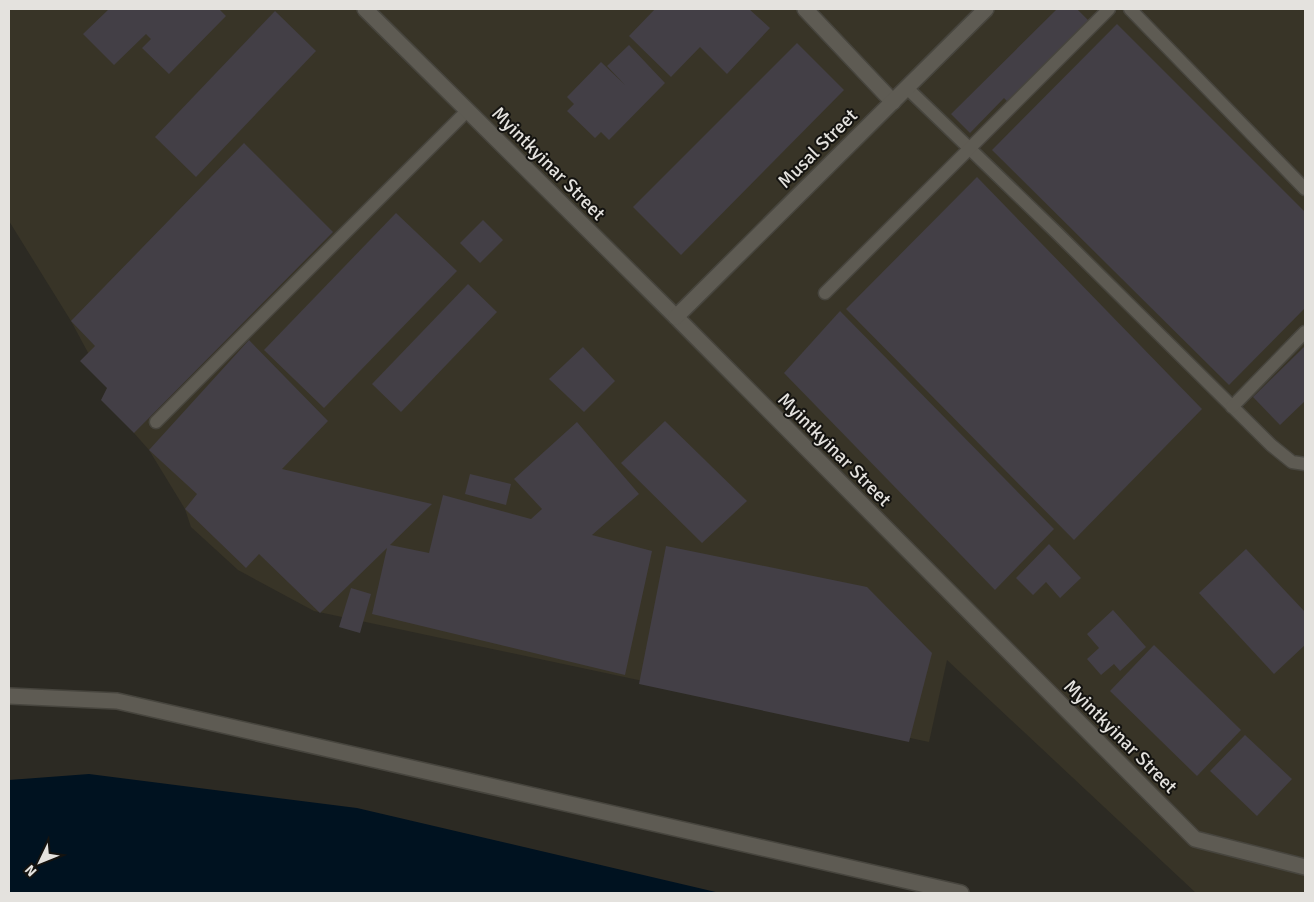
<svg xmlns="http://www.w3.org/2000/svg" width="1314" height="902" font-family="Signika,sans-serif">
  <rect width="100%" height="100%" fill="#2c2a23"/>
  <path fill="#383427" d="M9 9H1305V893H1196L947 660 929 742 314 611 238 570 191 527 185 509 149 450 134 433 107 388 71 321 9 221Z"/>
  <path fill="#001220" d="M89 774 357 808 720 893H9V780Z"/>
  <g fill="#433f46">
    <path d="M109 9H219L226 16 169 74 142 48 151 39 146 34 114 65 83 34Z"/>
    <path d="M655 9H749L770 28 727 74 700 47 671 77 629 36Z"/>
    <path d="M1057 9H1077L1090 22 1009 103 1004 98 970 133 951 114Z"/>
    <path d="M275 11 316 51 196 177 155 137Z"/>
    <path d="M1117 24 1305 212V308L1229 385 992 150Z"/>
    <path d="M797 43 844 90 681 255 633 207Z"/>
    <path d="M629 45 665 83 609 140 601 132 595 138 567 111 574 104 567 97 601 62 625 85 607 66Z"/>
    <path d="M244 143 333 232 134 433 101 400 107 388 80 361 95 346 71 321Z"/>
    <path d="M977 177 1202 409 1074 540 846 309Z"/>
    <path d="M396 213 457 271 324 408 264 350Z"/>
    <path d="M483 220 503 240 480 263 460 243Z"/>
    <path d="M468 284 497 312 401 412 372 384Z"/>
    <path d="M840 311 1054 529 995 590 784 373Z"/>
    <path d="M249 340 328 421 282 469 432 504 390 545 429 553 443 495 531 519 542 509 514 479 577 422 639 494 592 535 652 551 625 675 372 614 387 548 320 613 259 554 246 568 185 509 197 494 149 450Z"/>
    <path d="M1305 346V401L1280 425 1253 397Z"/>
    <path d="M583 347 615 381 584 412 549 379Z"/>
    <path d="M665 421 747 501 702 543 621 463Z"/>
    <path d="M470 474 511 484 506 505 465 494Z"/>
    <path d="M1049 544 1081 578 1060 598 1046 582 1033 595 1016 578Z"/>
    <path d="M666 546 867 587 932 653 909 742 639 684Z"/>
    <path d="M1246 549 1305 612V645L1274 674 1199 593Z"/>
    <path d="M351 588 371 594 360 633 339 627Z"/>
    <path d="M1113 610 1146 647 1120 671 1114 664 1101 675 1087 659 1099 648 1087 634Z"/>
    <path d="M1154 645 1241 730 1197 776 1110 691Z"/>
    <path d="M1245 735 1292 779 1257 816 1210 771Z"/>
  </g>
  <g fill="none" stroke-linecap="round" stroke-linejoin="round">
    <defs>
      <g id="lane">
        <path d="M1130 9 1305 189"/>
        <path d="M907 88 1057 233 1271 445 1292 462 1305 464"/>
        <path d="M825 293 1109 9"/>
        <path d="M1232 407 1305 332"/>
        <path d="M156 422 468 110"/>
      </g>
      <g id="street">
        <path d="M365 9 676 317 1195 839 1305 867"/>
        <path d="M805 9 893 102"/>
        <path d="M676 317 986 9"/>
        <path d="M9 696 117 701 961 893"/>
      </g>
    </defs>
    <use href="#lane" stroke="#47453e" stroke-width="15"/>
    <use href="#street" stroke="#47453e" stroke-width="18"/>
    <use href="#lane" stroke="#5e5b53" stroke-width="12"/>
    <use href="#street" stroke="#5e5b53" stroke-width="15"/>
  </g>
  <g text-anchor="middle" stroke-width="4" stroke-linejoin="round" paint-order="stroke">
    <g font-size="19" fill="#e4e2de" stroke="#141310">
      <text transform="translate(817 148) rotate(-45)" y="7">Musal Street</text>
      <text transform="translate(549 163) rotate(45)" y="7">Myintkyinar Street</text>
      <text transform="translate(835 449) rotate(45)" y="7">Myintkyinar Street</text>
      <text transform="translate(1121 736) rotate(45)" y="7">Myintkyinar Street</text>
    </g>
  </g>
  <rect width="1314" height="902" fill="none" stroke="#e4e2de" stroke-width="20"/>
  <g transform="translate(40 862) rotate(227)" stroke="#141310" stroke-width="4" paint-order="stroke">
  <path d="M0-4L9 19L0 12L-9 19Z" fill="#e4e2de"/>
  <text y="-8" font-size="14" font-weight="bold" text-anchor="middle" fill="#e4e2de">N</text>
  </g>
</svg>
